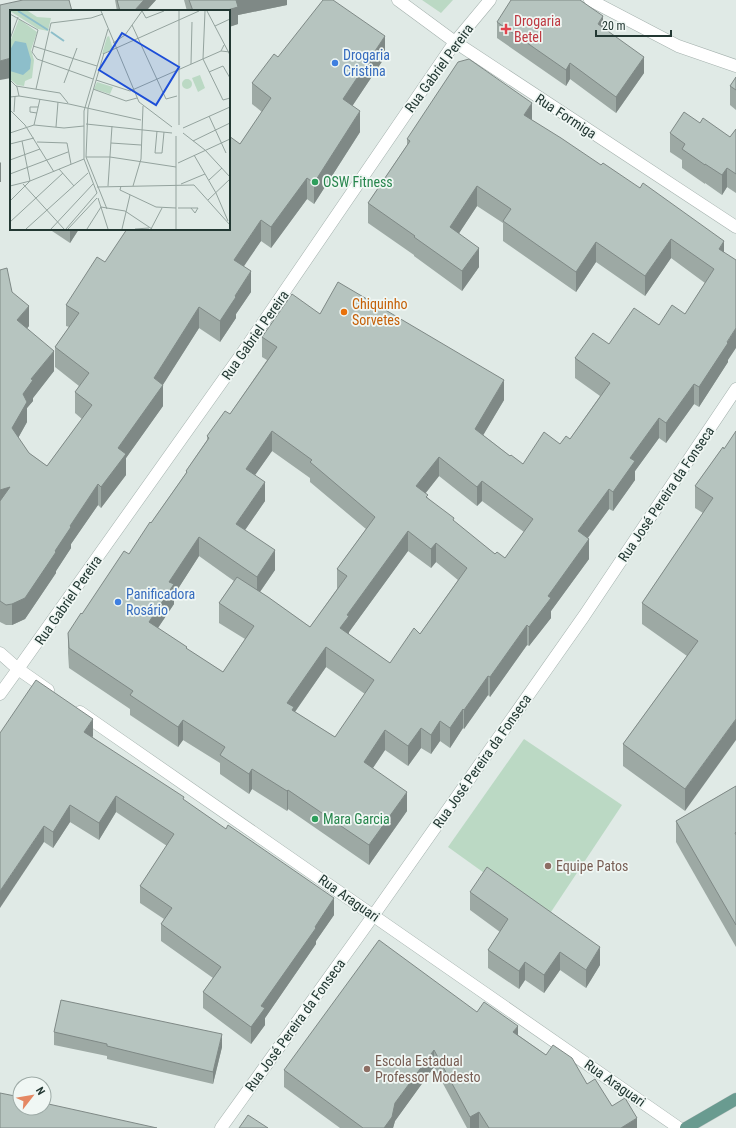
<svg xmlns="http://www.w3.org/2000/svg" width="736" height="1128" font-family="'Roboto Condensed',sans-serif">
  <rect width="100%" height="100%" fill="#e0eae6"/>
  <g fill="#bbd9c4">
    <path d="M422 0H453L441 13Z"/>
    <path d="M524 739 622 805 547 918 448 847Z"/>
  </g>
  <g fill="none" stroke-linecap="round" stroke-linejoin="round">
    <defs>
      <g id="minor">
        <path d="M590 0 678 46 736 66"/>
        <path d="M455 42 736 227"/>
        <path d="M0 653 18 669 48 690"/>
        <path d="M80 712 679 1128"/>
        <path d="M221 1128 373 916 584 616 736 389"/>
      </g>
      <g id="tertiary">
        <path d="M398 0 455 42"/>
        <path d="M0 694 18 669 243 352 455 42 490 0"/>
      </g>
      <path id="primary" d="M686 1128 736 1099"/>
    </defs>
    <use href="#minor" stroke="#a4b1ad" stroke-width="13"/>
    <use href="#tertiary" stroke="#a4b1ad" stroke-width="13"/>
    <use href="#primary" stroke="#c1c7c6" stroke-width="13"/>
    <use href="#minor" stroke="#fff" stroke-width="12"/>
    <use href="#tertiary" stroke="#fff" stroke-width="12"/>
    <use href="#primary" stroke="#699b90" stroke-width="12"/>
  </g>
  <g fill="#9da9a4" fill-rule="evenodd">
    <path d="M115 0H156L146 11H117Z"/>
    <path d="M184 0H287V5L238 15V24L229 27V11H187Z"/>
    <path d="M497 22 603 27 644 73 616 113 570 79 566 86 497 38Z"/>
    <path d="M278 57H385L352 106 360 132 314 204 307 199 271 248 261 241 243 266 251 292 236 314V318L220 342 199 328 163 384V406L126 458V475L101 508 98 505 71 544V548L56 571V573L25 619 12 625H6L0 622V270L29 326 27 328 54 371 33 398V401L27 408V422L18 438 29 453 47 466 82 419 75 413V392L79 386 55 367V347L69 327 66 326V305L105 262 229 229 240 144 262 112 252 104V83Z"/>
    <path d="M736 77V110L730 105V86Z"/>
    <path d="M532 120 724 252 728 362 699 407 694 404 666 443 659 438 635 471V480L613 511 609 509 588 538 589 559 551 611V618L529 646 527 645 490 697 488 695 464 729 463 728 450 748 440 741 431 754 421 748 408 766 385 750 373 768 407 811 369 865 288 809 287 811 252 789 249 794 220 774V763L183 740 178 747 130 715V709L69 668 68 653V633L129 554 151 523 186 473V471L207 440V436L230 414 267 360 262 357V337L320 314 504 400 483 435 510 456 523 464 570 439 600 396 575 378V358L685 314 705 283 671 258 645 296 596 262 576 292 503 241V223L477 206 459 233 479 267 462 291 414 256V255L368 223V203L407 145V139ZM272 451 310 478V482L366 529 337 569V589L310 627 260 592 275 570 245 530 265 501 255 475ZM439 476 477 506 482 501 524 532 505 558 495 554 454 522 428 498 425 494ZM408 551 431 568 436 562 458 580 420 634 390 663 349 635V632ZM199 556 234 581 219 603V623L245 639 223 672 187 649 158 628 174 604V595ZM326 667 365 694 335 737 295 712Z"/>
    <path d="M700 123 730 137 736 129V193L727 187 722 195 705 183V184L682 168V160L670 152V133Z"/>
    <path d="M49 229H79L70 243Z"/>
    <path d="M723 447 685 811 623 766V744L687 656 642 624V603L703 513 695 508V486Z"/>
    <path d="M0 733 93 736 92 737 184 800 334 915 316 941V944L265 1018V1025L251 1044 203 1008V992L213 978 161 941V924L164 919 140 903V886L167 846 116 812 99 840 70 822 53 848 44 842Z"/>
    <path d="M736 786V947L676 842V821Z"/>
    <path d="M470 892 600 965 586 988 560 970 544 993 525 980 519 989 488 968V950L500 932 470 910Z"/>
    <path d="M477 1012 518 1035 587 1084 637 1128H467L434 1067 395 1121 393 1128H340L284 1087V1070Z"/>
    <path d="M54 1032 222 1047 213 1084 107 1059V1056L54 1045Z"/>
  </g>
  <g fill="#7f8986">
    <path d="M144 0H156L146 11H134Z"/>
    <path d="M235 0H287V5L238 15V24L229 27V11H224Z"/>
    <path d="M603 16V32L598 24Z"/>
    <path d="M385 36V57L343 120V99Z"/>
    <path d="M644 57V73L616 113V97Z"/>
    <path d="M11 58V78L0 80V61Z"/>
    <path d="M570 63V79L566 86V70Z"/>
    <path d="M532 103V122L524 115Z"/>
    <path d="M360 111V132L314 204V183Z"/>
    <path d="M1 162V182H0V163Z"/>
    <path d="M727 168V187L722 195V175Z"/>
    <path d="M307 178V199L271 248V227Z"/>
    <path d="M477 186V206L450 247V227Z"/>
    <path d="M261 220V241L234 281V260Z"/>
    <path d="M71 229H79L70 243V230Z"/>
    <path d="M671 239V258L645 296V276Z"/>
    <path d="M724 241V261L719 249Z"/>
    <path d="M596 242V262L576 292V272Z"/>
    <path d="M479 248V267L462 291V271Z"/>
    <path d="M251 271V292L236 314V318L220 342V321L235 296Z"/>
    <path d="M29 306V326L17 341V320Z"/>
    <path d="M199 307V328L154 399V378Z"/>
    <path d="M736 328V348L728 360V362L699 407V387Z"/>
    <path d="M54 351V371L33 398V401L27 408V422L12 449V428L23 394 31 379Z"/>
    <path d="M504 380V400L475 449V429Z"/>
    <path d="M694 384V404L666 443V423Z"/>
    <path d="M163 385V406L126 458V475L101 508V487L118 448Z"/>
    <path d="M659 418V438L635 471V480L613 511V492L630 458Z"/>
    <path d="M272 431V451L246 488V469Z"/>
    <path d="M439 457V476L416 505V486Z"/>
    <path d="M482 481V501L477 506V487Z"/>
    <path d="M265 482V501L236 543V524Z"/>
    <path d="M98 484V505L71 544V548L56 571V573L25 619 12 625V604L55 551 70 526Z"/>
    <path d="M10 487 0 511V490Z"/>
    <path d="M609 489V509L578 551V531Z"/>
    <path d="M408 531V551L349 632V635L340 628 347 615Z"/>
    <path d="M199 537V556L174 595V604L149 641V622L169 582Z"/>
    <path d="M589 539V559L551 611V618L529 646V627L548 596Z"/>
    <path d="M436 543V562L431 568V549Z"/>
    <path d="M275 550V570L257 596V577Z"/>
    <path d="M527 625V645L490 697V677Z"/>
    <path d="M326 647V667L294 713 287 703Z"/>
    <path d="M488 676V695L464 729V710Z"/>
    <path d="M463 709V728L450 748V728Z"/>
    <path d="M93 719V736L84 749V732Z"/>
    <path d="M736 719V740L685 811V789Z"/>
    <path d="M183 720V740L178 747V727Z"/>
    <path d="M440 721V741L431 754V735Z"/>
    <path d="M421 728V748L408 766V746Z"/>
    <path d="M385 730V750L364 781V762Z"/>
    <path d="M252 769V789L249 794V774Z"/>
    <path d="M288 790V809L287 811V791Z"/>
    <path d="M407 792V811L369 865V845Z"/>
    <path d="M116 796V812L99 840V823Z"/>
    <path d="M70 805V822L53 848V832Z"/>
    <path d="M44 826V842L0 908V891Z"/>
    <path d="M334 898V915L316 941V944L265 1018V1025L251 1044V1027L261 1006Z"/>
    <path d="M600 947V965L586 988V970Z"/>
    <path d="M560 952V970L544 993V975Z"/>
    <path d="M525 962V980L519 989V971Z"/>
    <path d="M518 1026V1043L513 1032Z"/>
    <path d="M222 1034V1047L213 1084V1072Z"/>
    <path d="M434 1050V1067L395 1121 393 1128H384L395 1103Z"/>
    <path d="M479 1112V1128H470V1117Z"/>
    <path d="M637 1118V1128H621Z"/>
  </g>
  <g fill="#b6c4bf" stroke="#7f8986" fill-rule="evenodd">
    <path d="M23 0H69L72 11H11V58L0 61V5Z"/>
    <path d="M117 0H144L134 11H120Z"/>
    <path d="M189 0H236L238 7 224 11H193Z"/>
    <path d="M323 0H333L385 36 343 99 360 111 314 183 307 178 271 227 261 220 234 260 251 271 235 296 236 297 220 321 199 307 154 378 163 385 118 448 126 454 101 487 98 484 70 526 71 527 55 551 56 552 25 598 12 604 6 605 0 601V501L10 487 0 490V270L7 268 12 292 29 306 17 320 54 351 31 379 33 380 23 394 27 402 12 428 29 453 47 466 92 405 75 392 89 373 55 347 79 313 66 305 97 257 105 262 127 229H229V136L240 144 271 98 252 83 274 54 278 57Z"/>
    <path d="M511 0H580L603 16 598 24 644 57 616 97 570 63 566 70 497 22Z"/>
    <path d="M469 59 532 103 524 115 561 138 601 165 603 163 640 188 643 183 724 241 719 249 736 260V328L727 342 728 343 699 387 694 384 666 423 659 418 630 458 635 461 613 492 609 489 578 531 589 539 548 596 551 598 529 627 527 625 490 677 488 676 464 710 463 709 450 728 440 721 431 735 421 728 408 746 385 730 364 762 407 792 369 845 288 790 287 791 252 769 249 774 220 755 225 747 183 720 178 727 130 695 133 691 69 648 68 633 81 613 82 614 124 551 129 554 150 522 151 523 187 472 186 471 209 438 207 436 225 411 230 414 277 347 262 337 292 294 320 314 338 282 504 380 475 429 510 456 511 455 523 464 544 432 560 444 566 436 570 439 610 383 575 358 593 333 609 344 634 308 659 325 672 305 685 314 714 269 671 239 645 276 596 242 576 272 503 221 511 209 477 186 450 227 479 248 462 271 414 237 415 236 368 203 410 141 407 139 458 62ZM272 431 312 460 310 462 375 517 337 569 347 576 310 627 268 597 237 577 219 603 254 626 223 672 186 648 187 647 149 622 174 584 169 582 199 537 257 577 275 550 236 524 265 482 246 469ZM439 457 477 487 482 481 533 519 505 558 497 552 495 554 453 520 454 518 426 497 428 495 416 486ZM408 531 431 549 436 543 467 568 420 634 414 628 390 663 340 628 349 616 347 615ZM326 647 374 680 335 737 292 710 294 707 287 703Z"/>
    <path d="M736 77V90L730 86Z"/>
    <path d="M684 112 700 123 703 118 730 137 736 129V174L727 168 722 175 705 164V165L682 149 685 144 670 133Z"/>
    <path d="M736 431V719L685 789 623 744 698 641 642 603 713 498 695 486 723 447 724 449Z"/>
    <path d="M36 680 93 719 84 732 184 797 183 799 226 829 228 825 334 898 315 927 316 928 261 1006 265 1008 251 1027 203 992 221 967 161 924 172 908 140 886 174 834 116 796 99 823 70 805 53 832 44 826 0 891V733Z"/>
    <path d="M736 786V832L735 833 736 835V925L676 821Z"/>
    <path d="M487 867 600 947 586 970 560 952 544 975 525 962 519 971 488 950 508 919 470 892Z"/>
    <path d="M379 940 477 1012 484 1002 518 1026 513 1032 546 1055 553 1045 572 1058 587 1084 595 1079 612 1106 625 1098 637 1118 621 1128H489L479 1112 470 1117 434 1050 395 1103 392 1117 384 1128H363L284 1070Z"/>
    <path d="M61 1000 222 1034 213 1072 107 1046V1044L54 1032Z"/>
    <path d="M0 1093 20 1097V1108H44V1103L157 1128H0Z"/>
    <path d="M248 1115 268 1128H239Z"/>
  </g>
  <path fill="#e0444e" stroke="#f0f7f4" stroke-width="1.5" d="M504 23h4v4h4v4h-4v4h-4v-4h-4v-4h4z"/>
  <g fill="#3f7fe0" stroke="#f0f7f4" stroke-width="1.5">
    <circle cx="335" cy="63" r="4"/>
    <circle cx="118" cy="602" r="4"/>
  </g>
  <g fill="#2e9e5b" stroke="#f0f7f4" stroke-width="1.5">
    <circle cx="315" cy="182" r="4"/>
    <circle cx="315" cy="819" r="4"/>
  </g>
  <circle fill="#e8710a" stroke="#f0f7f4" stroke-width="1.5" cx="344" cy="312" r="4"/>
  <g fill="#8d6e63" stroke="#f0f7f4" stroke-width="1.5">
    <circle cx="548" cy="866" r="4"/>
    <circle cx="367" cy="1069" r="4"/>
  </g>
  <g text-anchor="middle" stroke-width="3.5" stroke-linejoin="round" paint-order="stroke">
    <g font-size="14" fill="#be3a42" stroke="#f0f7f4" text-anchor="start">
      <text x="514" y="26">Drogaria<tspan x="514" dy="16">Betel</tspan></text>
    </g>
    <g font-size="14" fill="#366cbe" stroke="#f0f7f4" text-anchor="start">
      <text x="343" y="60">Drogaria<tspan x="343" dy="16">Cristina</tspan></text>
      <text x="126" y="599">Panificadora<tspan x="126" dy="16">Rosário</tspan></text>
    </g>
    <g font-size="14" fill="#233833" stroke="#f0f7f4">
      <text transform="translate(439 68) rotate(-54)" y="5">Rua Gabriel Pereira</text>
      <text transform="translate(566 116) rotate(33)" y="5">Rua Formiga</text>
      <text transform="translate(255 335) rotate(-55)" y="5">Rua Gabriel Pereira</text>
      <text transform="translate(666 494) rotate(-56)" y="5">Rua José Pereira da Fonseca</text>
      <text transform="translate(68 600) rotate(-55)" y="5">Rua Gabriel Pereira</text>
      <text transform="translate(482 761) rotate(-55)" y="5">Rua José Pereira da Fonseca</text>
      <text transform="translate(349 898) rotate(35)" y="5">Rua Araguari</text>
      <text transform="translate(295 1025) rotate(-54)" y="5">Rua José Pereira da Fonseca</text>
      <text transform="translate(615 1083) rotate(35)" y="5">Rua Araguari</text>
    </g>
    <g font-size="14" fill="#27864d" stroke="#f0f7f4" text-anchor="start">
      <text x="323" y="187">OSW Fitness</text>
      <text x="323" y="824">Mara Garcia</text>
    </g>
    <g font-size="14" fill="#c56008" stroke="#f0f7f4" text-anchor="start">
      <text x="352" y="309">Chiquinho<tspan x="352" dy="16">Sorvetes</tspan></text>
    </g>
    <g font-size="14" fill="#785e54" stroke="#f0f7f4" text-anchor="start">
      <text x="556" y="871">Equipe Patos</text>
      <text x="375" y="1066">Escola Estadual<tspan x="375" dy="16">Professor Modesto</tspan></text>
    </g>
  </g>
  <g transform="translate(10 10)">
    <rect width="220" height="220" fill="#e0eae6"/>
    <path d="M0 1H18L27 7 41 8 38 21 28 19ZM9 9 27 22 21 40 24 50 22 68 15 71 14 76 7 75 0 69V32ZM99 26 103 39 92 44 97 27ZM190 65 195 78 188 82 182 68ZM172 74a5 5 0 1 1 10 0a5 5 0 1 1-10 0ZM87 72 103 77 100 84 84 79Z" fill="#bbd9c4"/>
    <path d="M5 31 16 33 21 50 20 59 13 65 0 61V40Z" fill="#8dbeca"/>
    <path fill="none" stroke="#8dbeca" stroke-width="2" d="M8 1 38 20M41 22 54 31"/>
    <path fill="none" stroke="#94a39e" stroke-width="1" d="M91 1 129 92 162 117M132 1 136 8 154 1M169 1V115M195 1 193 49 213 90 220 88M197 1 220 45M0 4 28 20 22 42 27 49 83 69M122 15 156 89 167 86M205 16 220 9M0 29 8 7M103 33 115 25 132 1M214 35 211 41 220 42M23 36 87 56M94 43 78 98 76 147 97 199M93 44 189 1M181 54 182 12M199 62 213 56 220 68M0 70 7 77 9 86M86 70 120 81 211 41M54 73 67 38M6 76 50 83 58 93M26 79 41 13 81 8 93 4M83 79 116 91 127 88M0 87 9 86 59 94 131 110M0 100 15 115 44 162M4 102 5 86M27 103 20 102V97H28M199 106 216 143M76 114 162 123M24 115 54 118 74 116M24 115 30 89M46 117 48 92M173 118 220 97M147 121 145 143H152L154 122M0 123 24 115M173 123 195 140 220 167M183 131 220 113M27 132 57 133 61 154M101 133 131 135M0 134 24 128M184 145 206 183 218 211M76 147H100L166 157M0 150 30 139M168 153 220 129M49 159 64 176M0 164 58 142M199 170 212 158M13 174 54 219M171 174 195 164M0 176 20 171 74 149M98 176 102 116M111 176 110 180 146 197 166 198M123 176 131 149 133 96M87 177 184 175 220 215M88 188 98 219M198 190 220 169M0 191 20 171 12 131M91 197 115 201 142 219M168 198H188M181 198 185 203 188 198M0 212 53 163M16 219 78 163M41 219 83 174M56 219 87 183 74 149V101L98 19M58 219 87 188M77 219 91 197M112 219 120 185M125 219 139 218M141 219 152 198M166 219V126"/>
    <path fill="#1d4ed8" fill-opacity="0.15" stroke="#1d4ed8" stroke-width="2" d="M112 23 169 57 146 95 89 60Z"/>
    <rect width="220" height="220" fill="none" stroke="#233833" stroke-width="2"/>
  </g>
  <g transform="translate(32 1096) rotate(59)"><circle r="19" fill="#f0f7f4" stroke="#9eaba7"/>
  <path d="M0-3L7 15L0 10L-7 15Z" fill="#e58863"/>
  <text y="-6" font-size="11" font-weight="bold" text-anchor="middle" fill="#233833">N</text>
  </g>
  <path d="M596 30v6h75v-6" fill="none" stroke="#233833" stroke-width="2"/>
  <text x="602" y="30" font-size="12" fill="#233833" stroke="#f0f7f4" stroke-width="3" paint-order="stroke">20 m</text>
</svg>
